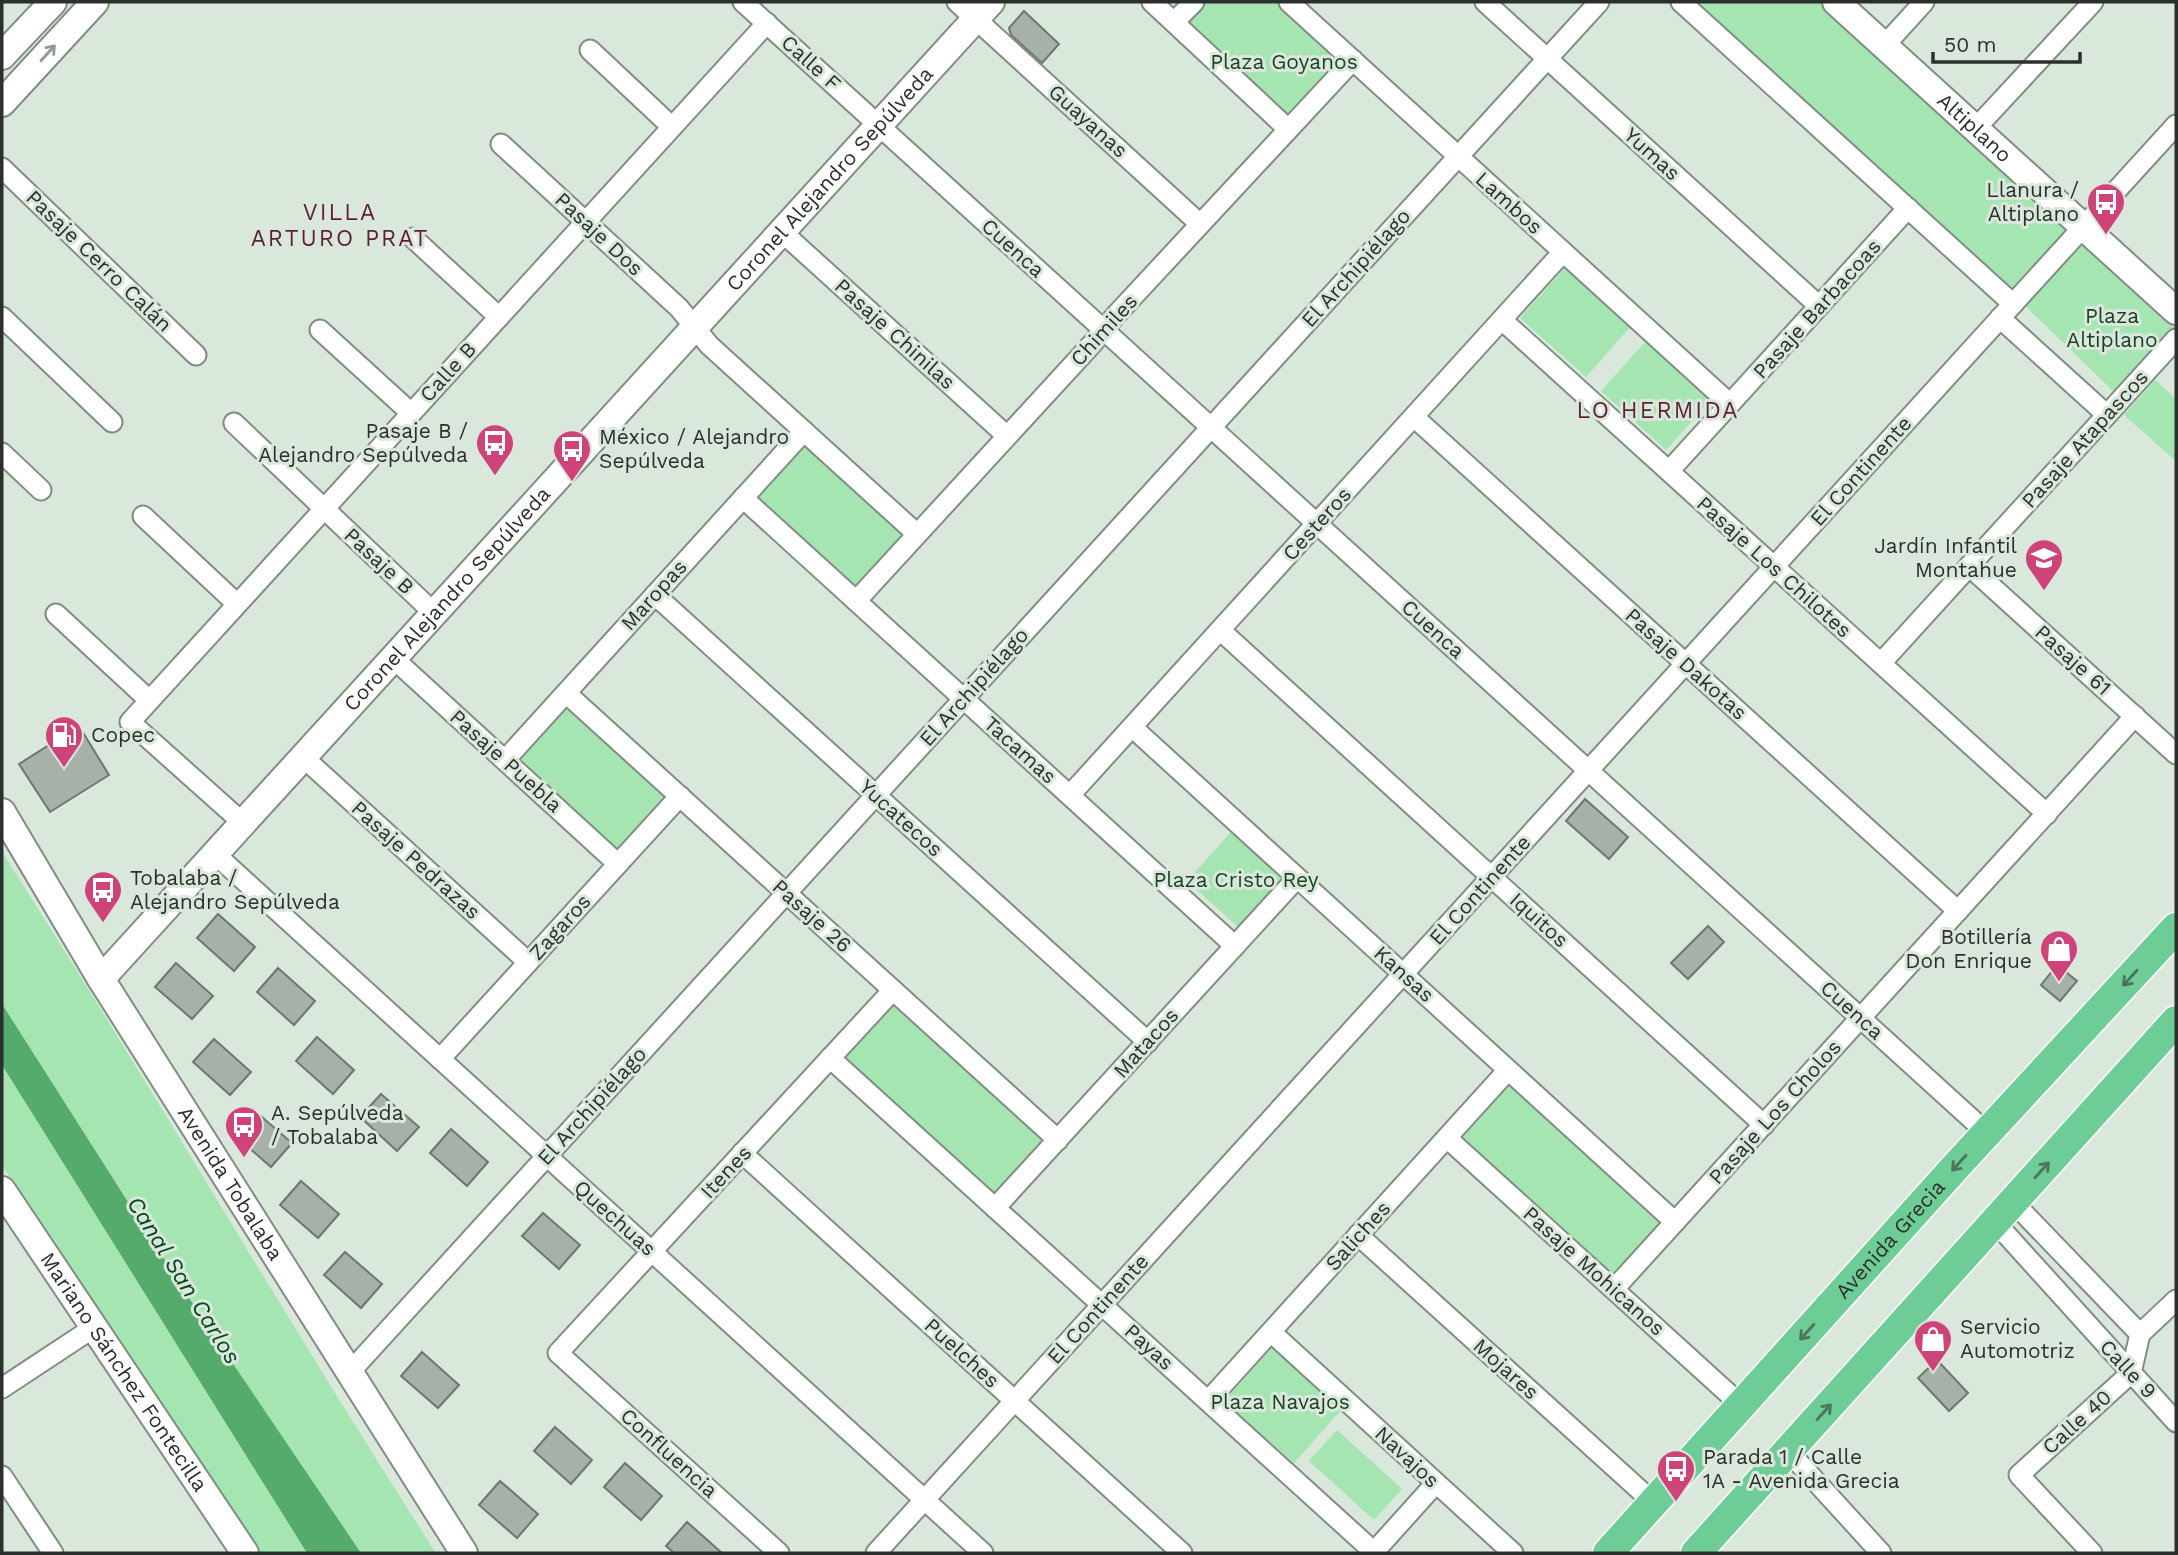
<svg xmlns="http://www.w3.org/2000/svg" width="2178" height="1555" font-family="'Work Sans',sans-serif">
  <rect width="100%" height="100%" fill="#dae8dc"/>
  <g fill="#a4e5b1">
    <path d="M1203 2H1281L1344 60 1287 123 1183 22Z"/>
    <path d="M1698 2H1822L2174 327 2114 392 2018 299Z"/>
    <path d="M1565 268 1631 326 1586 377 1520 318Z"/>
    <path d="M1646 341 1711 400 1666 450 1601 391Z"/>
    <path d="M2155 380 2176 399V461L2124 415Z"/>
    <path d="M809 440 910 533 856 594 755 501Z"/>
    <path d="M571 702 670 793 617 854 515 764Z"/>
    <path d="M1232 831 1284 878 1239 928 1187 881Z"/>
    <path d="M2 852C150 1083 287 1322 436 1553H361L198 1312 2 1004Z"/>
    <path d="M893 1001 1046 1140 997 1195 844 1060Z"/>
    <path d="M2 1065 307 1553H257L113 1338 2 1165Z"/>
    <path d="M1509 1079 1668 1222 1615 1280 1457 1138Z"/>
    <path d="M1273 1347 1342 1409 1294 1463 1224 1401Z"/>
    <path d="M1337 1430 1402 1489 1374 1520 1309 1461Z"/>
  </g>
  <path fill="#54ab6b" d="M2 1004 198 1312 361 1553H307L2 1065Z"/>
  <g fill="#a6b2a8" stroke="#6c786e" stroke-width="2">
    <path d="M1024 11 1059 44 1042 63 1011 35 1009 28Z"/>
    <path d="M79 726 109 775 50 812 19 764Z"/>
    <path d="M1585 799 1628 837 1609 859 1566 821Z"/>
    <path d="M218 914 255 947 234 971 197 938Z"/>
    <path d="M1708 926 1724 942 1688 979 1671 963Z"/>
    <path d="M176 963 213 996 192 1019 155 987Z"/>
    <path d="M2057 965 2077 981 2060 1001 2041 985Z"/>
    <path d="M278 968 315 1001 294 1025 257 992Z"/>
    <path d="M317 1037 354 1070 333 1094 296 1061Z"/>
    <path d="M214 1039 251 1072 230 1095 193 1062Z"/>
    <path d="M381 1094 419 1127 397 1151 360 1117Z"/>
    <path d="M255 1111 292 1143 271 1167 234 1135Z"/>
    <path d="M451 1129 488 1162 467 1186 430 1153Z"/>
    <path d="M301 1181 339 1214 318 1238 280 1205Z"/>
    <path d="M543 1213 580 1245 559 1269 522 1236Z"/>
    <path d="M345 1252 382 1284 361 1308 324 1275Z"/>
    <path d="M422 1352 459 1385 438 1408 401 1376Z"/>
    <path d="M1937 1360 1968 1393 1949 1411 1918 1378Z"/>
    <path d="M555 1427 592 1460 571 1484 534 1451Z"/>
    <path d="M625 1463 662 1496 641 1520 604 1487Z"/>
    <path d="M500 1481 538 1514 517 1538 479 1505Z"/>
    <path d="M687 1522 722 1553H674L666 1546Z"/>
  </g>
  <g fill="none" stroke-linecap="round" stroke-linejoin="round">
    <defs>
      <g id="street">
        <path d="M743 2 1987 1133"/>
        <path d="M957 2 1200 224"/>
        <path d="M1152 2 1288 129"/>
        <path d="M1289 2 1730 404"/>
        <path d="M1485 2 1819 306"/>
        <path d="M1681 2 2013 304"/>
        <path d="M1174 22 1194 2"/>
        <path d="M1884 46 1924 2"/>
        <path d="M590 50 672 127"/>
        <path d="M1975 129 2093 2"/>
        <path d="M501 144 679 308 709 345 917 534"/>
        <path d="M2 168 196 355"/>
        <path d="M782 232 1007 436"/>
        <path d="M413 238 499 317"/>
        <path d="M2 317 112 422"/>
        <path d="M2000 318 2107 415"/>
        <path d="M1502 320 2047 814"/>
        <path d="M320 330 411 413"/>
        <path d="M1414 417 1958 911"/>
        <path d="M234 423 434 613"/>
        <path d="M2 453 41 490"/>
        <path d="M1669 471 1908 208"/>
        <path d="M743 498 1235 946"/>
        <path d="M143 516 237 604"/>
        <path d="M1969 566 2176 754"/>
        <path d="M655 595 1148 1042"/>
        <path d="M856 601 1092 344 1115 316 1353 60"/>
        <path d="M56 614 149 700"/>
        <path d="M1220 630 1764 1125"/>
        <path d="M393 658 618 864"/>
        <path d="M1881 663 2176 339"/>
        <path d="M566 693 1058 1140"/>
        <path d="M1132 727 1675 1222"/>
        <path d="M303 757 528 962"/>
        <path d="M505 760 804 431"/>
        <path d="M1070 795 1563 252"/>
        <path d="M243 823 130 722 767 23"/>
        <path d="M215 854 983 1553"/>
        <path d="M830 1058 1374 1552"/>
        <path d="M440 1059 680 796"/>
        <path d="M1447 1138 1741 1405"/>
        <path d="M742 1153 1182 1553"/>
        <path d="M2013 1202 2140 1334"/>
        <path d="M995 1208 1297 878"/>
        <path d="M1995 1222 2176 1422"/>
        <path d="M1358 1235 1653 1502"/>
        <path d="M1614 1289 2135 716"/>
        <path d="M1271 1332 1513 1553"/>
        <path d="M349 1373 1599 2"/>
        <path d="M2 1388 93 1328"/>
        <path d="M1208 1401 1508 1070"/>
        <path d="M1788 1451 1881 1553"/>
        <path d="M2 1476 53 1553"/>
        <path d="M779 1553 558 1353 893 990"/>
        <path d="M876 1553 2176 125"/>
        <path d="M1373 1553 1436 1483"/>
        <path d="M2092 1553 2019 1475 2131 1373 2140 1334 2176 1300"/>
      </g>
      <g id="secondary">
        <path id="s1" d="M1836 2 2176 311"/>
        <path d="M2 56 53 2"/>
        <path d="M2 103 95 2"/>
        <path id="s2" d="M2 812 101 979 464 1553"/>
        <path id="s3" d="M101 979 991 2"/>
        <path id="s4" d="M2 1190 245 1553"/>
      </g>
      <g id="primary">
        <path id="s5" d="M1608 1553 1959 1163 2176 928"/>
        <path d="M1696 1553 2176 1021"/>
      </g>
    </defs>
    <use href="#street" stroke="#818d83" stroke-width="23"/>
    <use href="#secondary" stroke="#818d83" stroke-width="30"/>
    <use href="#primary" stroke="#fff" stroke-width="33"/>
    <use href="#street" stroke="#fff" stroke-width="19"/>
    <use href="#secondary" stroke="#fff" stroke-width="26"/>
    <use href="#primary" stroke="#6ecc96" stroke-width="30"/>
  </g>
  <defs><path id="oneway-shaft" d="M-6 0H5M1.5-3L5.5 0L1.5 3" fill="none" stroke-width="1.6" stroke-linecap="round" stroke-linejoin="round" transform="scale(1.75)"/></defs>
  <use stroke="#959896" href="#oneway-shaft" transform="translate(48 53) rotate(-48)"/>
  <g stroke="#49765c">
    <use href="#oneway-shaft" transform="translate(2130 978) rotate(133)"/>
    <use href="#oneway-shaft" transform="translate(1959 1163) rotate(132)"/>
    <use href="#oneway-shaft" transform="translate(2042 1170) rotate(-48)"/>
    <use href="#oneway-shaft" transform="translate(1807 1332) rotate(132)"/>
    <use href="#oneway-shaft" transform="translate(1824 1412) rotate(-48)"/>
  </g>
  <defs>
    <symbol id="bus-pin" viewBox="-11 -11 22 30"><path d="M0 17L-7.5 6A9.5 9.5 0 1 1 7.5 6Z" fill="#ce437a" stroke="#dae8dc"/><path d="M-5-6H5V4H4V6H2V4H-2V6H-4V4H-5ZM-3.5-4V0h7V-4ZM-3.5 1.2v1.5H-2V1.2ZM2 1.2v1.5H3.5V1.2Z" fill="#fff"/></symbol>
    <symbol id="school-pin" viewBox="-11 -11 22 30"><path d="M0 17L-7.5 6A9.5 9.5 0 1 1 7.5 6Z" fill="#ce437a" stroke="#dae8dc"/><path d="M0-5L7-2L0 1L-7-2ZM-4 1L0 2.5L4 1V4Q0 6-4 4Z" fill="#fff"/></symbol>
    <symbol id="fuel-pin" viewBox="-11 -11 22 30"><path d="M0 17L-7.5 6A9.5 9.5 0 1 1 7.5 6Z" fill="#ce437a" stroke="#dae8dc"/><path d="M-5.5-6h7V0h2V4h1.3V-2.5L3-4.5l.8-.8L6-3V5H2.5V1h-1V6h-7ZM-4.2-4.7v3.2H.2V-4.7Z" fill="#fff"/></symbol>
    <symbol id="shop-pin" viewBox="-11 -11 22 30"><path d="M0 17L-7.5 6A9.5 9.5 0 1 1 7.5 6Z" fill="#ce437a" stroke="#dae8dc"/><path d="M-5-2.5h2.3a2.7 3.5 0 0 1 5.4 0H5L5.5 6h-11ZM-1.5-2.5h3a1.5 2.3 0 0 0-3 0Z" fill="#fff"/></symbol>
  </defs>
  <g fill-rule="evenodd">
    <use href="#bus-pin" x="2084" y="180" width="44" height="60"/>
    <use href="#bus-pin" x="473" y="421" width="44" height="60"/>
    <use href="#bus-pin" x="550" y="427" width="44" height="60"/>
    <use href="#school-pin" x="2022" y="536" width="44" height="60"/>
    <use href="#fuel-pin" x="42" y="713" width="44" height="60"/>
    <use href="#bus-pin" x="81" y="868" width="44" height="60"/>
    <use href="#shop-pin" x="2037" y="927" width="44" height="60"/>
    <use href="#bus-pin" x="222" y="1103" width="44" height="60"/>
    <use href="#shop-pin" x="1911" y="1317" width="44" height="60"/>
    <use href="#bus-pin" x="1654" y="1447" width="44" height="60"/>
  </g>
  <g text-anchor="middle" stroke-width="6" stroke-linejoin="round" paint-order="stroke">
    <g font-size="21" fill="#193e23" stroke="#dae8dc">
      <text x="1284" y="69">Plaza Goyanos</text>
      <text x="2112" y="323">Plaza<tspan x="2112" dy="24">Altiplano</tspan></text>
      <text x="1236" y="887">Plaza Cristo Rey</text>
      <text x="1280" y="1409">Plaza Navajos</text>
    </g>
    <g font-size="21" fill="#2b302c" stroke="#dae8dc">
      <text transform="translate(811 63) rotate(42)" y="7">Calle F</text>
      <text transform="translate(1088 121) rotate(42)" y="7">Guayanas</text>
      <text dy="7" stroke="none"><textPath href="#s1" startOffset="187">Altiplano</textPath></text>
      <text transform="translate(1652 154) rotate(42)" y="7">Yumas</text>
      <text dy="7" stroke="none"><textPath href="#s3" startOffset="1082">Coronel Alejandro Sepúlveda</textPath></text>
      <text transform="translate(1509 203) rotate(42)" y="7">Lambos</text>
      <text transform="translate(599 234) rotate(43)" y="7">Pasaje Dos</text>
      <text transform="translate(1013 248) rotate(42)" y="7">Cuenca</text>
      <text transform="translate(99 261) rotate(44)" y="7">Pasaje Cerro Calán</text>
      <text transform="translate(1356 268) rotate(-48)" y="7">El Archipiélago</text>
      <text transform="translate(1817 309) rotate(-48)" y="7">Pasaje Barbacoas</text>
      <text transform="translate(1104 330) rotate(-48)" y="7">Chimiles</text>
      <text transform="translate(895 334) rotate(42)" y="7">Pasaje Chinilas</text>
      <text transform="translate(448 372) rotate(-48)" y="7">Calle B</text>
      <text transform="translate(2085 439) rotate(-48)" y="7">Pasaje Atapascos</text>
      <text transform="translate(1861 471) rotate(-48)" y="7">El Continente</text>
      <text transform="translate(1317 524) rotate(-48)" y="7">Cesteros</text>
      <text transform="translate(379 561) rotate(43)" y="7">Pasaje B</text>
      <text transform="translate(1774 567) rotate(42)" y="7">Pasaje Los Chilotes</text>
      <text transform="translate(654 595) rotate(-48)" y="7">Maropas</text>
      <text dy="7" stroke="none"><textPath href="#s3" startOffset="514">Coronel Alejandro Sepúlveda</textPath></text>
      <text transform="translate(1433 629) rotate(42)" y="7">Cuenca</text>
      <text transform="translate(2073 660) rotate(42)" y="7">Pasaje 61</text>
      <text transform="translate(1686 664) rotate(42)" y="7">Pasaje Dakotas</text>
      <text transform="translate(974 687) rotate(-48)" y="7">El Archipiélago</text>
      <text transform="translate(1020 750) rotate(42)" y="7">Tacamas</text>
      <text transform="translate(506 761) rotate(42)" y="7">Pasaje Puebla</text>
      <text transform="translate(901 818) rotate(42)" y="7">Yucatecos</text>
      <text transform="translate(416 860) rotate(42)" y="7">Pasaje Pedrazas</text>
      <text transform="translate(1480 890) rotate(-48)" y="7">El Continente</text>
      <text transform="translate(812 916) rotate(42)" y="7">Pasaje 26</text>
      <text transform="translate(1539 920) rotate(42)" y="7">Iquitos</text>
      <text transform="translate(560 927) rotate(-48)" y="7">Zagaros</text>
      <text transform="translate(1404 974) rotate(42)" y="7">Kansas</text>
      <text transform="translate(1852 1010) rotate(42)" y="7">Cuenca</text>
      <text transform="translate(1146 1043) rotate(-48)" y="7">Matacos</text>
      <text transform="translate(592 1106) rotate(-48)" y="7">El Archipiélago</text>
      <text transform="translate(1775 1112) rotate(-48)" y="7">Pasaje Los Cholos</text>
      <text transform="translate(726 1172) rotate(-47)" y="7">Itenes</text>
      <text dy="7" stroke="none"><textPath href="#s2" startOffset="436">Avenida Tobalaba</textPath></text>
      <text transform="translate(615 1218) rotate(42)" y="7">Quechuas</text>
      <text transform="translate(1358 1236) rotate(-48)" y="7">Saliches</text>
      <text dy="7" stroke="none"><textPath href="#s5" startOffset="422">Avenida Grecia</textPath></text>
      <text transform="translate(1594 1271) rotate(42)" y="7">Pasaje Mohicanos</text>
      <text transform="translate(1098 1309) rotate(-48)" y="7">El Continente</text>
      <text transform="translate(1149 1347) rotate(42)" y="7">Payas</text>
      <text transform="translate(962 1353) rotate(42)" y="7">Puelches</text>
      <text transform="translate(1506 1369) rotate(42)" y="7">Mojares</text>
      <text transform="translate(2128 1369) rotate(47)" y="7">Calle 9</text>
      <text dy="7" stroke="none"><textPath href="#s4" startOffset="219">Mariano Sánchez Fontecilla</textPath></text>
      <text transform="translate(2077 1422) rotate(-42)" y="7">Calle 40</text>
      <text transform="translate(669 1453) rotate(42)" y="7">Confluencia</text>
      <text transform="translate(1407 1457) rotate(43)" y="7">Navajos</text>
    </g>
    <g font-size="21" fill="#2b302c" stroke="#dae8dc" text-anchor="start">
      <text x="2079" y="197" text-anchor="end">Llanura /<tspan x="2079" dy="24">Altiplano</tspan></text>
      <text x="468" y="438" text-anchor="end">Pasaje B /<tspan x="468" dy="24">Alejandro Sepúlveda</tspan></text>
      <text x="599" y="444">México / Alejandro<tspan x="599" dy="24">Sepúlveda</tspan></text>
      <text x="2017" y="553" text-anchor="end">Jardín Infantil<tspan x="2017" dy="24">Montahue</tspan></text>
      <text x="91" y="742">Copec</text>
      <text x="130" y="885">Tobalaba /<tspan x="130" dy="24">Alejandro Sepúlveda</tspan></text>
      <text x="2032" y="944" text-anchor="end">Botillería<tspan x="2032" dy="24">Don Enrique</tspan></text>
      <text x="271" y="1120">A. Sepúlveda<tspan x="271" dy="24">/ Tobalaba</tspan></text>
      <text x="1960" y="1334">Servicio<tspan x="1960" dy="24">Automotriz</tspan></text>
      <text x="1703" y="1464">Parada 1 / Calle<tspan x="1703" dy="24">1A - Avenida Grecia</tspan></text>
    </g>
    <g font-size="23" letter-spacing="2" fill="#5f1d36" stroke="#dae8dc">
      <text x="340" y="220">VILLA<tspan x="340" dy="26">ARTURO PRAT</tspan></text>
      <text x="1658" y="418">LO HERMIDA</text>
    </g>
    <g font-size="23" font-style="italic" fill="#02471d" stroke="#dae8dc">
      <text transform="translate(184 1280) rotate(58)" y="8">Canal San Carlos</text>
    </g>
  </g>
  <rect width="2178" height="1555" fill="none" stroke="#2b302c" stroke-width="7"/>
  <path d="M1933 52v10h147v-10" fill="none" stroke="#2b302c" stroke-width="3.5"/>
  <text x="1944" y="52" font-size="21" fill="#2b302c" stroke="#dae8dc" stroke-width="5" paint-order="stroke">50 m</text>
</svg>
